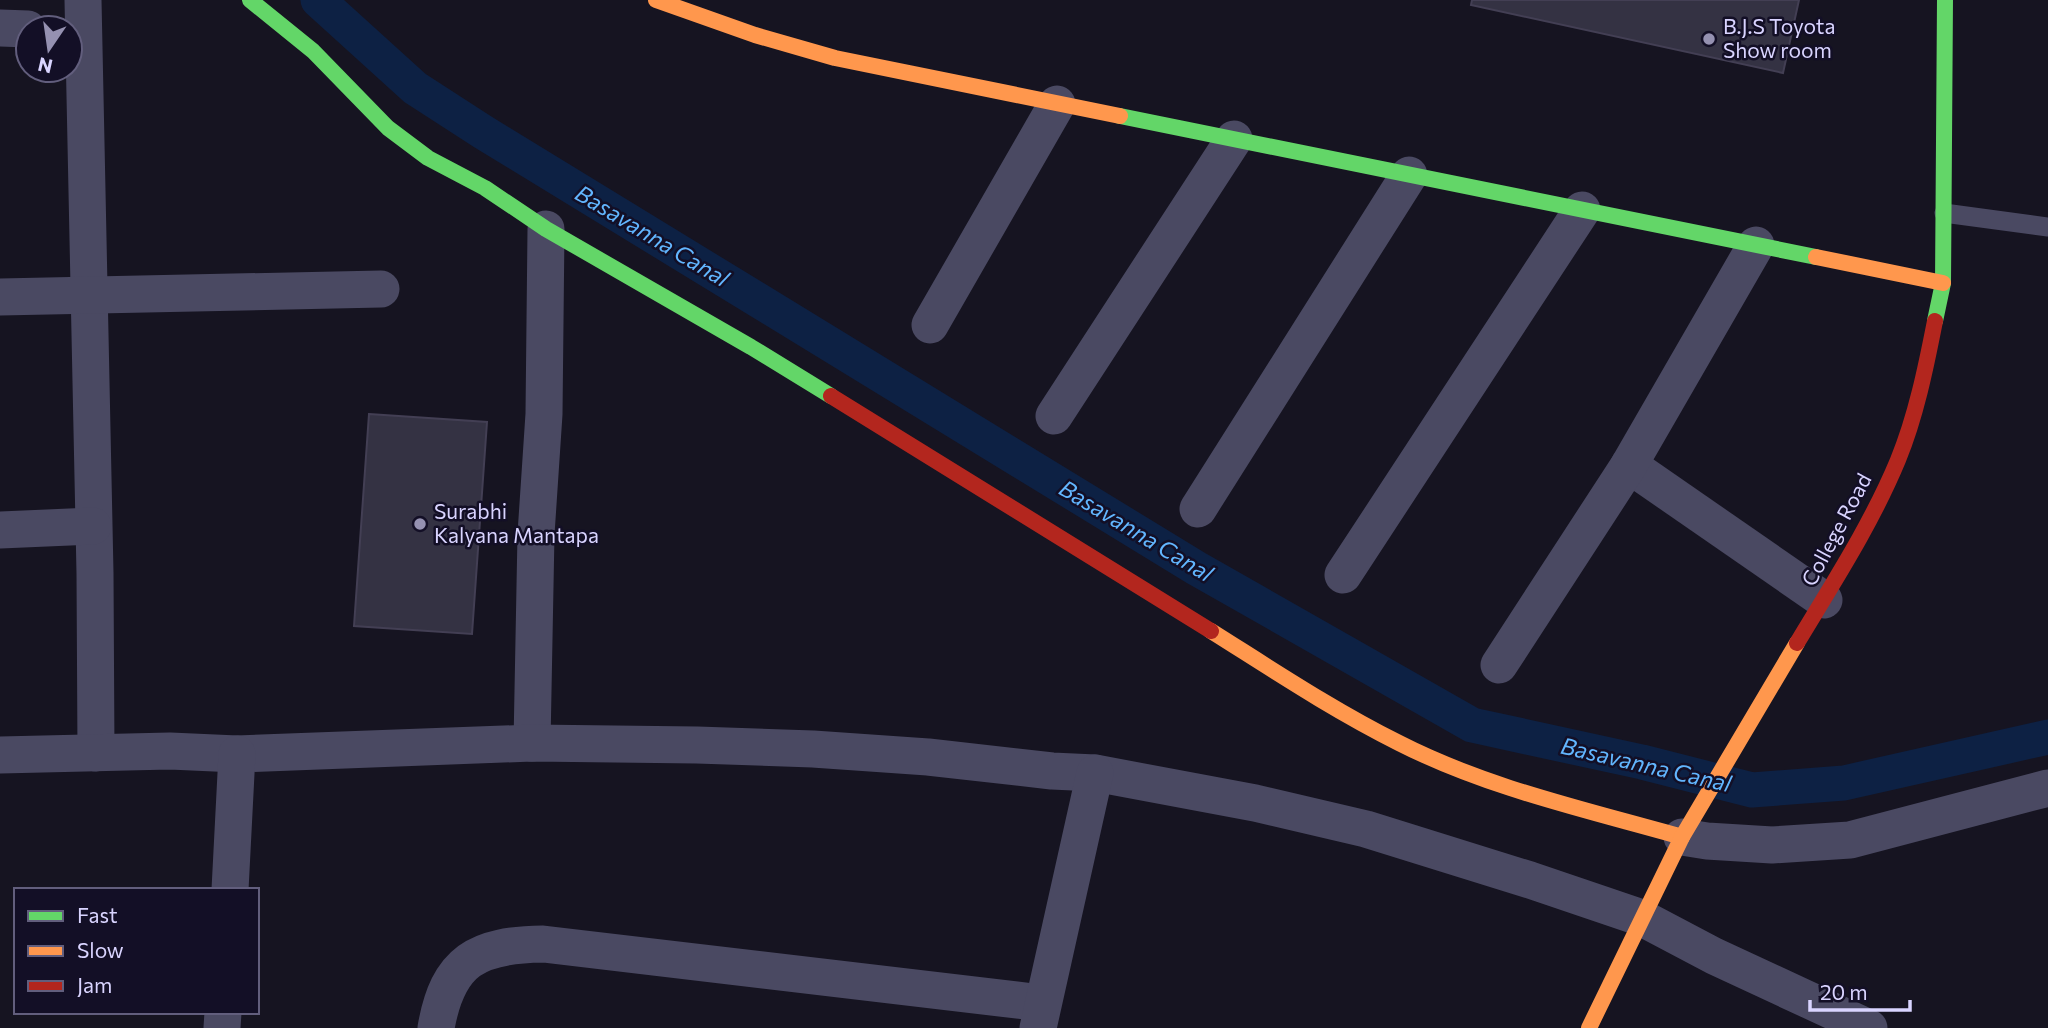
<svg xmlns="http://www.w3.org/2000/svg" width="2048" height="1028" font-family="Commissioner,sans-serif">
  <rect width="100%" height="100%" fill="#161421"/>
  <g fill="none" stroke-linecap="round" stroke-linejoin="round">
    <path stroke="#0d2144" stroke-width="35" d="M318 0 415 88 483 132 1196 568 1472 725 1642 762 1752 790 1844 783 2048 737"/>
  </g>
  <g fill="#343243" stroke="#433f54" stroke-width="2">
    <path d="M1472 0H1799L1783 73 1471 5Z"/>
    <path d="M369 414 487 422 472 634 354 626Z"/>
  </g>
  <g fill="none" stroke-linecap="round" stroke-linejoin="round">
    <path stroke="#4a4962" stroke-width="19" d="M1944 213 2048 227"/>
    <g stroke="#4a4962" stroke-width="37">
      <path d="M83 0 95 573 96 753"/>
      <path d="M0 28 28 29"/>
      <path d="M0 297 381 289"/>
      <path d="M930 325 1057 104"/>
      <path d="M1054 416 1234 139"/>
      <path d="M1629 465 1824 600"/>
      <path d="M1198 509 1409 175"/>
      <path d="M0 530 93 526"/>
      <path d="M1343 575 1582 210"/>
      <path d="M1499 665 1629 465 1756 245"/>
      <path d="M532 743 536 534 544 414 546 229"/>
      <path d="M0 755 170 751 237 754 532 743 697 745 813 749 928 757 1052 771 1095 773 1255 803 1366 829 1530 880 1642 918 1714 956 1869 1028"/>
      <path d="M1682 837 1707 841 1772 845 1850 840 2048 788"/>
      <path d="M230 890 237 754"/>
      <path d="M222 1028 223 1012"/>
      <path d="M436 1028C448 960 477 945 543 944L1042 1003"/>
      <path d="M1038 1028 1095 773"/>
    </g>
    <g stroke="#63d668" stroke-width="16">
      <path d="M250 0 313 51 388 128 428 158 485 188 546 229 751 347 831 396"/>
      <path d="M1120 116 1816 257"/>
      <path d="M1935 321 1943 283 1945 0"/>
    </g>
    <g stroke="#ff974d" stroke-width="16">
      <path d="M656 0 755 35 835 58 1120 116"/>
      <path d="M1816 257 1943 283"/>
      <path d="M1211 631C1273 670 1333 710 1399 743 1487 788 1587 810 1682 837"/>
      <path d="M1589 1028 1682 837 1797 643"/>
    </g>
    <g stroke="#b3261e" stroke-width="16">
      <path d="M831 396 1211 631"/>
      <path d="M1797 643C1833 583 1871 525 1898 460 1916 416 1926 367 1935 321"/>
    </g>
  </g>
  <g fill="#9591b1" stroke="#130f26" stroke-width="2.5">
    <circle cx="1709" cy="39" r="7"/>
    <circle cx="420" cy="524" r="7"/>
  </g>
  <g text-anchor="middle" stroke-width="5" stroke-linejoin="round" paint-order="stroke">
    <g font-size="21" fill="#d9d4ff" stroke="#130f26" text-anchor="start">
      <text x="1723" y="34">B.J.S Toyota<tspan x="1723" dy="24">Show room</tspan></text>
      <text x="434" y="519">Surabhi<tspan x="434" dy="24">Kalyana Mantapa</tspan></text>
    </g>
    <g font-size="21" fill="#d9d4ff" stroke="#130f26">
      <text transform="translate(1837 530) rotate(-62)" y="7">College Road</text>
    </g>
    <g font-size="23" font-style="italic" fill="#62b6ff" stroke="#130f26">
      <text transform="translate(652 236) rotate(31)" y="8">Basavanna Canal</text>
      <text transform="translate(1136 531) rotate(31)" y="8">Basavanna Canal</text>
      <text transform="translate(1646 765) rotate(13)" y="8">Basavanna Canal</text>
    </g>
  </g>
  <rect x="14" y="888" width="245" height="126" fill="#130f26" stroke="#625e7d" stroke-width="2"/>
  <rect x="28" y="911" width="35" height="10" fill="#63d668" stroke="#625e7d" stroke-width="2"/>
  <text x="77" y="923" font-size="21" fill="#d9d4ff">Fast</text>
  <rect x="28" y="946" width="35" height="10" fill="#ff974d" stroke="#625e7d" stroke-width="2"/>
  <text x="77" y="958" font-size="21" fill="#d9d4ff">Slow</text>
  <rect x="28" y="981" width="35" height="10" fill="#b3261e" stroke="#625e7d" stroke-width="2"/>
  <text x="77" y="993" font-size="21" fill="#d9d4ff">Jam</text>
  <g transform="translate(49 49) rotate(193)"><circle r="33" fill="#130f26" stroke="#625e7d" stroke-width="2"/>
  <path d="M0-5L12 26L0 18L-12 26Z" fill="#9591b1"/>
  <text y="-10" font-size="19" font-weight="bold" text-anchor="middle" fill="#d9d4ff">N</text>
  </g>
  <path d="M1810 1000v10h100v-10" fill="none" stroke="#d9d4ff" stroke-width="3.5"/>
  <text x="1820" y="1000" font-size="21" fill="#d9d4ff" stroke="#130f26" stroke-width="5" paint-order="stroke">20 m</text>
</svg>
